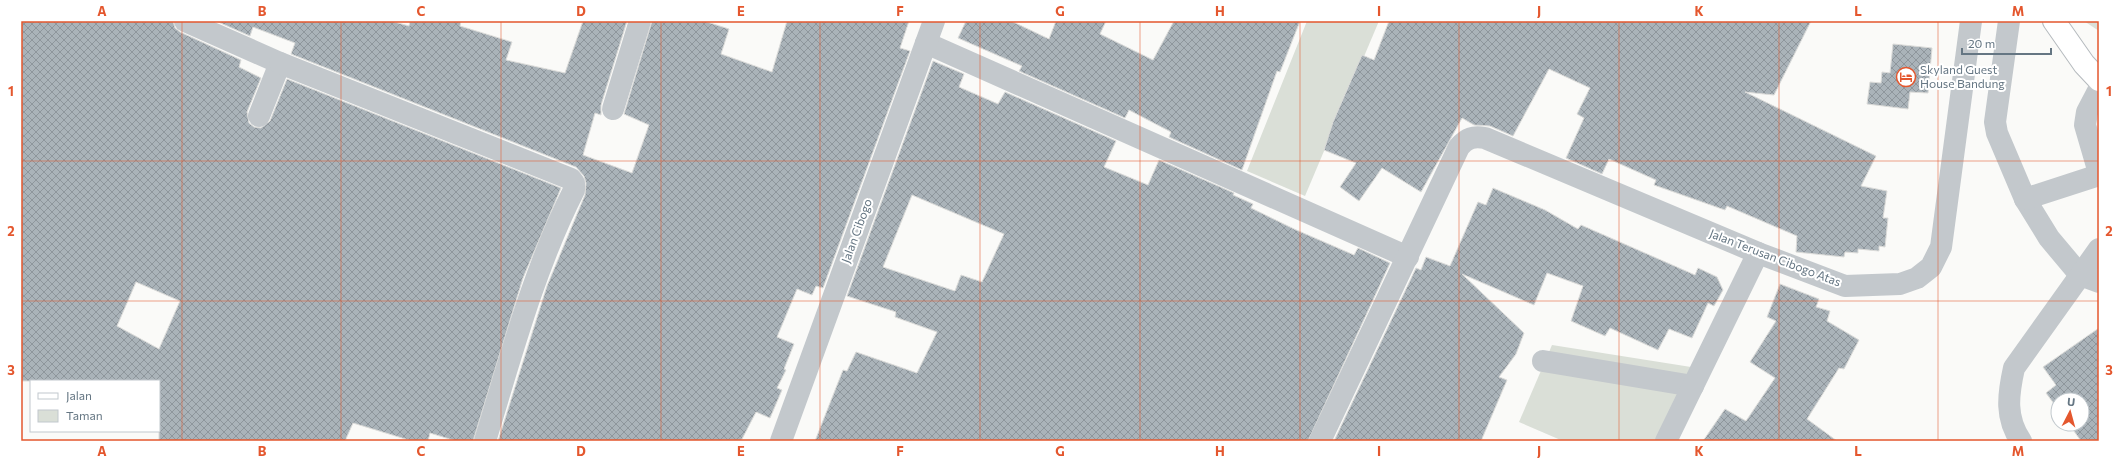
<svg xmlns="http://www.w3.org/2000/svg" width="2120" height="462" font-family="Commissioner,sans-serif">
  <defs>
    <pattern id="building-cross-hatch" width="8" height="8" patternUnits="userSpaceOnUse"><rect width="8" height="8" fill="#aab3b9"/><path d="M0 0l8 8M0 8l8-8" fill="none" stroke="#8e969c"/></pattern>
  </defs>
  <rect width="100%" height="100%" fill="#fafaf8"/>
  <g fill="#dadfd7">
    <path d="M1307 21H1379L1305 196 1247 171Z"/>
    <path d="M2084 21H2099V31Z"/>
    <path d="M1552 345 1691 367 1655 441H1563L1519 422Z"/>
  </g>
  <g fill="url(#building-cross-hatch)" stroke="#dcdcda" fill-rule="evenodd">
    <path d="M21 21H173L175 28 180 32 241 60 239 67 261 78 247 112 249 123 254 127 261 128 270 121 287 79 561 188 523 278 473 441H456L430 433 428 441H412L353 423 345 441H159V381H21ZM136 282 180 301 159 349 117 326Z"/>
    <path d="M216 21H391L409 26 410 21H461L460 26 512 42 506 60 565 73 583 21H627L601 105V115L595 113 583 155 632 173 649 125 624 114 652 21H704L729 29 721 54 772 72 787 21H909L900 48 910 51 823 288 816 286 812 295 797 289 777 337 794 344 784 369 786 370 777 388 782 390 770 418 756 412 741 441H498L547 286 585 195 586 183 584 176 576 167 291 54 295 43 253 27 250 36Z"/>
    <path d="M966 21H1011L1049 39 1056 21H1106L1100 34 1153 60 1174 21H1300L1280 72 1277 71 1242 170 1169 137 1171 132 1129 110 1125 118 1019 71 1022 66 958 38Z"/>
    <path d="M1389 21H1811L1774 95 1745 92 1876 156 1861 186 1887 191 1883 218H1888L1885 247 1879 246V251L1858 249V253L1845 252 1844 257 1796 252 1797 236 1727 206 1725 210 1654 185 1656 180 1609 159 1602 174 1566 158 1584 118 1577 114 1590 88 1549 69 1513 136 1490 126 1474 125 1462 118 1421 192 1382 168 1359 201 1340 187 1356 163 1324 150 1333 122 1362 55 1374 60Z"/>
    <path d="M1893 44 1932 48 1928 93 1910 92 1908 109 1867 104 1870 82 1881 83 1882 72 1890 73Z"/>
    <path d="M933 61 964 74 959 87 998 104 1005 92 1116 141 1104 167 1148 185 1159 160 1234 193 1233 195 1253 204 1251 208 1294 229 1354 255 1358 248 1390 263 1308 441H815L843 370 847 371 856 352 917 373 937 332 895 317 896 312 847 296ZM912 195 1004 234 982 282 961 275 955 291 883 267Z"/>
    <path d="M1493 188 1545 210 1578 229 1581 225 1695 275 1698 268 1717 277 1723 290 1714 306 1708 303 1692 338 1669 329 1658 350 1610 328 1605 336 1571 321 1583 286 1547 273 1534 305 1462 274 1524 333 1516 354 1499 377 1507 380 1481 441H1334L1416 268 1421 270 1426 257 1450 266 1478 202 1486 205Z"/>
    <path d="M1780 284 1819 299 1816 307 1830 311 1827 321 1859 340 1844 369 1839 368 1807 419 1837 441H1703L1725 409 1746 421 1775 378 1750 362 1776 321 1767 317Z"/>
    <path d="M2099 328V441H2081L2069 424H2082V400H2058V409L2046 393 2056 385 2043 367Z"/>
  </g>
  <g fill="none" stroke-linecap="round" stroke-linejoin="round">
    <defs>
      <path id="major" d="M2054 21 2084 64 2099 80"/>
    </defs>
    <use href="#major" stroke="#b5babe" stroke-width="24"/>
    <g stroke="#c3c8cc" stroke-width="22">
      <path d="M185 21 280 63 259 116"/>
      <path d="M2009 21 1995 122 1997 133 2025 199 2049 238 2080 275 2099 282"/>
      <path d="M926 43 1408 257"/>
      <path d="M280 63 571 179 574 183V190C534 269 511 356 485 441"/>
      <path d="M2099 89 2087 112 2085 125 2099 173"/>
      <path d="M613 109 640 21"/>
      <path d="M2025 199 2099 175"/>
      <path d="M1543 361 1693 386"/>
      <path d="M781 441 934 21"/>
      <path d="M1320 441 1459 147C1467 138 1473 136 1485 138L1758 253 1845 286 1900 284 1917 278 1931 267 1941 247 1971 21"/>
      <path d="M1666 441 1758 253"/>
      <path d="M2021 441C2005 418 2008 395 2014 368L2099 249"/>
    </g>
    <use href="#major" stroke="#fff" stroke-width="22"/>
  </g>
  <path fill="none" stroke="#e4572e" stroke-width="1" stroke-opacity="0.55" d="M182 21V441M341 21V441M501 21V441M661 21V441M820 21V441M980 21V441M1140 21V441M1300 21V441M1459 21V441M1619 21V441M1779 21V441M1938 21V441M21 161H2099M21 301H2099"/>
  <defs>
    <symbol id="hotel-ring" viewBox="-11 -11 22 22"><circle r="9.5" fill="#fff" stroke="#e4572e" stroke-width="1.5"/><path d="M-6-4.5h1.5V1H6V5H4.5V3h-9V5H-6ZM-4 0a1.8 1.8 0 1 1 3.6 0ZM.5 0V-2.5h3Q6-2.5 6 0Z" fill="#e4572e"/></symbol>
  </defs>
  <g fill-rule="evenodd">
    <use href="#hotel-ring" x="1895" y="66" width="22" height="22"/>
  </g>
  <g text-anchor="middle" stroke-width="4" stroke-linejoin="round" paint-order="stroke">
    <g font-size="12" fill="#657683" stroke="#fff" text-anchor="start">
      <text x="1920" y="74">Skyland Guest<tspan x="1920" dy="14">House Bandung</tspan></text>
    </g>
    <g font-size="12" fill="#657683" stroke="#fff">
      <text transform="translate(857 231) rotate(-70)" y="4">Jalan Cibogo</text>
      <text transform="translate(1775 258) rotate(21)" y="4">Jalan Terusan Cibogo Atas</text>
    </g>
  </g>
  <rect width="2120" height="462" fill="none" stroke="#ffffff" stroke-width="44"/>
  <rect x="30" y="380" width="130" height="52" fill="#ffffff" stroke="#c1c8cd"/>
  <rect x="38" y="393" width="20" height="6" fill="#ffffff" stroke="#c1c8cd"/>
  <text x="66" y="400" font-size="12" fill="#657683">Jalan</text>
  <rect x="38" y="410" width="20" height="12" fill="#dadfd7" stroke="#c1c8cd"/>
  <text x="66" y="420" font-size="12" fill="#657683">Taman</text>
  <g transform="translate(2070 412) rotate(6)"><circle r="19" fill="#ffffff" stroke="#c1c8cd"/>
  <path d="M0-3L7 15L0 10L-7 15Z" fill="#e4572e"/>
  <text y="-6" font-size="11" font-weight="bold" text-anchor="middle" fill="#657683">U</text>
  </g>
  <path d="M1962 48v6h89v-6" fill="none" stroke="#657683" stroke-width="2"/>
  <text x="1968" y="48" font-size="12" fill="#657683" stroke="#ffffff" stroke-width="3" paint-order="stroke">20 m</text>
  <rect x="22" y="22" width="2076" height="418" fill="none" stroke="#e4572e" stroke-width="1.5"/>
  <g font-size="13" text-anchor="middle" font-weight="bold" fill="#e4572e">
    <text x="102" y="16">A</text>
    <text x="262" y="16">B</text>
    <text x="421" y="16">C</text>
    <text x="581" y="16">D</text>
    <text x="741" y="16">E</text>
    <text x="900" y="16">F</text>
    <text x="1060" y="16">G</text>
    <text x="1220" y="16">H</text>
    <text x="1379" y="16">I</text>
    <text x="1539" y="16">J</text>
    <text x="1699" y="16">K</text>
    <text x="1858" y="16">L</text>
    <text x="2018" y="16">M</text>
    <text x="11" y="96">1</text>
    <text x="2109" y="96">1</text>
    <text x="11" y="236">2</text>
    <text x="2109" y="236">2</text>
    <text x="11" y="375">3</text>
    <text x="2109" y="375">3</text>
    <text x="102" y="456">A</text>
    <text x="262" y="456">B</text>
    <text x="421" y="456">C</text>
    <text x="581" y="456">D</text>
    <text x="741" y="456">E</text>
    <text x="900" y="456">F</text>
    <text x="1060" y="456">G</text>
    <text x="1220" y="456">H</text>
    <text x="1379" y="456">I</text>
    <text x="1539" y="456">J</text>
    <text x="1699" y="456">K</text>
    <text x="1858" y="456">L</text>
    <text x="2018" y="456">M</text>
  </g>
</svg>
